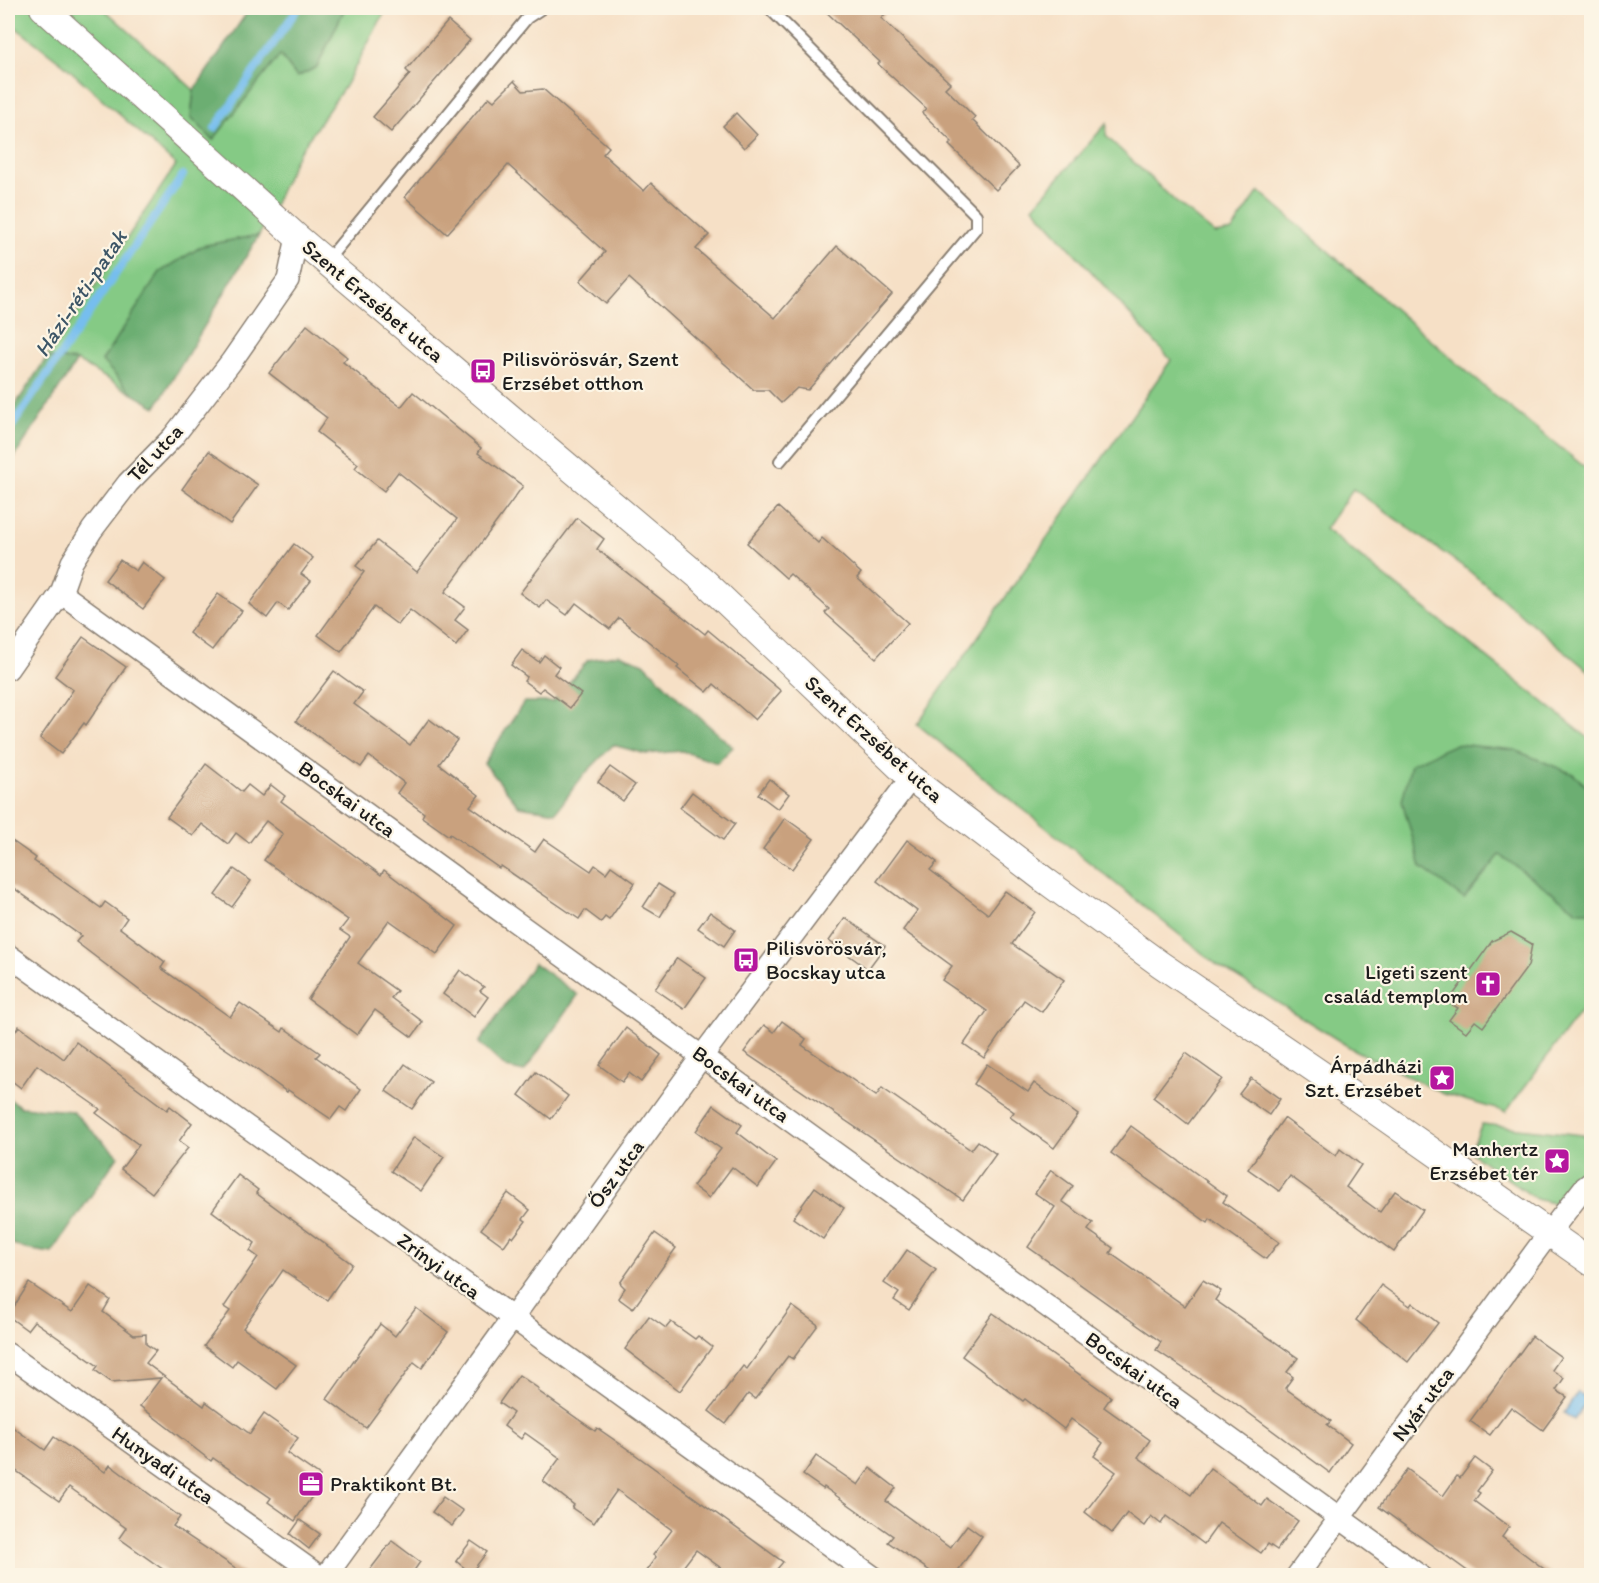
<svg xmlns="http://www.w3.org/2000/svg" width="1599" height="1583" font-family="Itim,sans-serif">
  <rect width="100%" height="100%" fill="#fcf5e5"/>
  <filter id="ink" filterUnits="userSpaceOnUse"><feTurbulence type="fractalNoise" baseFrequency=".0167" numOctaves="2"/><feDisplacementMap in="SourceGraphic" scale="12" xChannelSelector="R" yChannelSelector="G"/><feConvolveMatrix kernelMatrix="1 2 1 2 8 2 1 2 1" color-interpolation-filters="sRGB"/></filter>
  <filter id="wash" filterUnits="userSpaceOnUse"><feTurbulence type="fractalNoise" baseFrequency=".008" numOctaves="4" result="noise"/><feDisplacementMap in="SourceGraphic" scale="24" xChannelSelector="R" yChannelSelector="G"/><feGaussianBlur stdDeviation="1.35" result="paint"/><feColorMatrix in="noise" values="0 0 0 0 0 0 0 0 0 0 0 0 0 0 0 0 0 1.4 0 .05"/><feComposite in="paint" operator="in"/></filter>
  <g filter="url(#wash)">
    <rect width="100%" height="100%" fill="#f6e0c6"/>
    <g fill="#85ca85" stroke="#507350" stroke-width="1.5">
      <path d="M15 8H103L194 90 191 117 280 55 297 77 317 67 345 8H387L345 86 296 157 268 219 259 235 202 246 102 360 133 394 77 361 47 357 176 165 63 64 15 27 8 35V9Z"/>
      <path d="M1107 123 1106 136 1177 203 1215 234 1232 231 1259 191 1494 395 1591 472V673L1468 570 1353 489 1325 529 1591 740V997L1506 1112 1444 1094 1354 1050 1217 965 917 724 1171 360 1033 207Z"/>
      <path d="M1482 1124 1591 1136V1170L1556 1204 1536 1199 1470 1152Z"/>
    </g>
    <g fill="#6cae72" stroke="#446547" stroke-width="1.5">
      <path d="M250 8H345L317 67 297 77 280 55 213 140 191 117 194 90Z"/>
      <path d="M259 235 156 407 133 394 102 361 160 272 202 246Z"/>
      <path d="M47 357 77 361 8 467V416Z"/>
      <path d="M619 654 644 663 682 702 733 747 717 763 682 751 646 754 613 745 581 778 556 812 519 806 484 763 524 702H553L588 660Z"/>
      <path d="M1456 744 1515 750 1573 774 1591 790V911H1578L1500 855 1464 899 1421 867 1402 801 1411 764Z"/>
      <path d="M534 963 578 995 524 1072 506 1068 479 1043Z"/>
      <path d="M8 1098 21 1107 72 1111 118 1156 52 1253 25 1249 8 1242Z"/>
    </g>
    <path fill="#76beee" stroke="#496d85" stroke-width="1.5" d="M1578 1392 1588 1400 1574 1420 1564 1413Z"/>
    <g fill="none" stroke-linecap="round" stroke-linejoin="round">
      <g stroke="#76beee" stroke-width="8">
        <path d="M215 128 298 8"/>
        <path d="M8 432 183 175"/>
      </g>
    </g>
    <g id="blocks">
      <g fill="#c9a17e">
        <path d="M822 8H891L881 18 950 83 945 88 975 117 972 120 1019 166 996 190 949 145 952 142 922 113 926 108 878 64 880 62Z"/>
        <path d="M448 21 470 40 391 132 373 117 410 74 406 70Z"/>
        <path d="M514 81 523 91 543 89 609 147 603 154 644 191 651 183 709 235 696 249 775 318 837 246 892 294 808 390 797 388 781 403 768 390H754L629 278 606 304 580 281 605 252 508 165 447 234 405 197 489 97 494 101Z"/>
        <path d="M736 113 757 135 744 148 723 126Z"/>
        <path d="M307 325 347 357 343 362 401 407 413 392 481 448 478 453 523 486 445 592 465 607 455 620 468 630 456 646 410 610 398 625 374 607 341 652 318 635 364 572 356 566 377 541 417 572 457 519 398 472 384 491 355 468 358 464 317 432 327 418 269 373Z"/>
        <path d="M209 451 258 485 230 524 182 489Z"/>
        <path d="M778 507 818 543 822 538 861 573 857 578 908 623 876 658 825 613 829 609 790 574 786 578 747 543Z"/>
        <path d="M577 518 604 539 597 549 705 634 708 630 781 691 755 720 714 684 707 692 677 668 679 666 619 618 610 629 576 603 567 615 546 600 540 608 520 593Z"/>
        <path d="M294 544 313 558 301 574 311 581 288 610 278 603 267 618 249 604Z"/>
        <path d="M120 560 136 571 142 562 165 580 143 609 105 580Z"/>
        <path d="M218 594 242 611 212 650 189 633Z"/>
        <path d="M83 637 126 667 86 725 84 723 61 754 40 738 73 690 55 676Z"/>
        <path d="M522 650 539 662 544 655 559 667 554 674 581 694 570 708 543 688 539 692 524 681 527 677 511 665Z"/>
        <path d="M334 671 363 692 354 704 410 745 429 719 457 740 439 764 479 795 470 806 535 852 544 839 591 871 595 865 606 873 611 866 635 883 609 920 605 917 601 922 585 910 579 919 501 866 499 868 450 834 449 836 422 817 424 813 397 793 404 783 369 756 361 767 296 721Z"/>
        <path d="M206 764 242 792 248 785 262 796 271 785 285 796 281 801 381 875 384 870 457 926 437 954 389 920 358 963 397 991 391 998 423 1022 412 1037 375 1010 357 1035 308 999 350 937 340 930 348 920 264 860 283 834 266 821 249 843 236 833 228 844 202 824 193 836 167 817Z"/>
        <path d="M610 767 635 785 623 801 598 782Z"/>
        <path d="M769 779 789 794 778 809 758 794Z"/>
        <path d="M692 792 735 824 723 840 680 808Z"/>
        <path d="M785 818 814 839 792 869 763 849Z"/>
        <path d="M8 838 36 858 34 861 101 908 105 902 127 918 120 928 165 962 161 968 230 1017 240 1003 282 1032 284 1028 320 1053 316 1057 361 1089 346 1111 340 1107 331 1119 288 1090 287 1092 260 1072 139 990 76 942 81 936 8 884Z"/>
        <path d="M907 840 937 862 930 870 988 914 1005 891 1035 912 1012 944 1064 980 1042 1012 1024 1000 984 1058 964 1044 987 1011 942 980 952 966 903 930 917 911 877 881Z"/>
        <path d="M234 869 251 881 232 907 215 895Z"/>
        <path d="M658 884 674 894 660 917 643 907Z"/>
        <path d="M710 912 735 930 724 946 698 928Z"/>
        <path d="M845 918 885 946 868 969 829 941Z"/>
        <path d="M1511 932 1532 944 1528 966 1483 1027 1475 1021 1466 1032 1449 1020 1458 1008 1448 1002 1492 941Z"/>
        <path d="M677 958 706 978 684 1009 655 989Z"/>
        <path d="M460 970 484 987 480 991 488 997 474 1017 443 994Z"/>
        <path d="M782 1021 806 1039 802 1045 876 1096 882 1088 971 1150 978 1141 996 1154 963 1200 744 1052 764 1025 774 1032Z"/>
        <path d="M19 1026 64 1059 76 1042 167 1110 170 1106 192 1123 179 1141 188 1148 152 1193 121 1169 139 1145 96 1113 100 1109 37 1065 21 1088 8 1078V1042Z"/>
        <path d="M626 1028 661 1055 641 1082 629 1073 622 1082 599 1065Z"/>
        <path d="M1186 1053 1222 1079 1188 1124 1153 1097Z"/>
        <path d="M405 1064 431 1082 412 1109 386 1091Z"/>
        <path d="M987 1064 1028 1092 1034 1083 1078 1115 1054 1148 1010 1117 1014 1112 974 1084Z"/>
        <path d="M536 1072 568 1096 551 1119 519 1095Z"/>
        <path d="M1251 1078 1280 1099 1269 1115 1239 1094Z"/>
        <path d="M714 1105 742 1125 737 1132 776 1162 758 1187 732 1167 709 1198 693 1186 721 1149 696 1131Z"/>
        <path d="M1284 1118 1336 1156 1340 1149 1361 1165 1346 1187 1380 1212 1395 1191 1423 1210 1394 1252 1290 1176 1279 1191 1248 1169Z"/>
        <path d="M1131 1126 1227 1196 1223 1202 1279 1242 1266 1259 1210 1219 1208 1223 1111 1153Z"/>
        <path d="M414 1137 444 1157 421 1191 391 1171Z"/>
        <path d="M1051 1170 1073 1186 1062 1201 1093 1223 1088 1230 1113 1248 1110 1253 1185 1306 1203 1280 1221 1291 1215 1300 1298 1358 1287 1372 1293 1377 1285 1388 1331 1421 1327 1425 1351 1443 1330 1473 1231 1400 1156 1350 1161 1342 1028 1247 1055 1207 1035 1193Z"/>
        <path d="M238 1175 258 1190 256 1193 352 1264 327 1300 283 1270 243 1328 296 1365 277 1389 237 1360 232 1367 204 1346 230 1311 224 1307 258 1257 250 1251 255 1243 212 1211Z"/>
        <path d="M815 1187 844 1208 823 1239 793 1218Z"/>
        <path d="M508 1193 530 1210 523 1219 526 1221 513 1238 511 1236 504 1246 481 1229Z"/>
        <path d="M655 1233 676 1248 633 1309 618 1298 625 1288 620 1283Z"/>
        <path d="M907 1250 936 1270 909 1310 894 1300 899 1293 884 1283Z"/>
        <path d="M29 1283 72 1312 90 1286 110 1300 103 1312 134 1335 146 1334V1344L156 1351 146 1363 204 1406 206 1402 250 1434 264 1414 298 1438 287 1453 320 1476 311 1489 315 1492 295 1521 268 1502 271 1498 213 1458 211 1461 140 1406 161 1378 111 1382 95 1370 98 1366 34 1321 27 1330 8 1316Z"/>
        <path d="M1381 1285 1410 1306 1412 1303 1438 1323 1408 1362 1356 1320Z"/>
        <path d="M792 1306 818 1325 793 1359 788 1356 755 1399 748 1394 726 1424 709 1411 743 1366 747 1369Z"/>
        <path d="M416 1308 448 1332 422 1368 414 1362 366 1428 327 1399 380 1324 395 1336Z"/>
        <path d="M993 1313 1111 1397 1104 1407 1150 1440 1138 1457 1191 1495 1210 1468 1262 1506 1267 1499 1298 1521 1277 1550 1268 1544 1261 1553 1219 1523 1204 1544 1166 1516 1161 1524 1151 1516 1144 1526 1127 1513 1112 1533 1085 1512 1116 1472 1094 1456 1103 1443 1071 1419 1064 1429 1025 1399 1023 1401 962 1356Z"/>
        <path d="M649 1316 666 1328 671 1322 695 1339 698 1336 712 1347 680 1391 625 1349Z"/>
        <path d="M1532 1336 1561 1357 1552 1370 1564 1378 1556 1390 1567 1397 1543 1430 1511 1407 1490 1435 1470 1421Z"/>
        <path d="M519 1375 539 1389 538 1391 595 1431 597 1428 629 1450 783 1562 772 1575H731L696 1550 677 1575H643L656 1557 653 1555 672 1530 617 1490 594 1523 572 1508 574 1505 543 1481 560 1458 525 1433 521 1439 504 1426 513 1413 499 1403Z"/>
        <path d="M8 1424 45 1450 54 1437 105 1472 110 1465 180 1517 173 1526 246 1575H171L119 1538 126 1528 69 1487 59 1501 8 1465Z"/>
        <path d="M816 1456 858 1485 870 1468 896 1488 886 1501 950 1548 967 1525 982 1536 955 1575H936L888 1542 893 1536 824 1487 823 1489 803 1475Z"/>
        <path d="M1475 1458 1492 1471 1477 1491 1480 1493 1474 1501 1509 1527 1502 1537 1552 1575H1473L1379 1507 1407 1469 1443 1496 1457 1476 1460 1478Z"/>
        <path d="M443 1497 463 1511 452 1526 432 1512Z"/>
        <path d="M300 1520 320 1534 309 1549 290 1534Z"/>
        <path d="M392 1541 420 1562 411 1575H366Z"/>
        <path d="M471 1541 487 1552 471 1573 456 1561Z"/>
      </g>
    </g>
  </g>
  <g filter="url(#ink)">
    <use href="#blocks" fill-opacity="0" stroke="#897e71" stroke-width="1.5"/>
    <g fill="none" stroke-linecap="round" stroke-linejoin="round">
      <defs>
        <g id="service">
          <path d="M769 8 976 215V228L780 461"/>
          <path d="M326 262 527 18 542 8"/>
        </g>
        <g id="minor">
          <path d="M61 593 1420 1576"/>
          <path d="M8 669 61 593 72 562 92 530 128 483 173 437 231 362 288 280 297 237"/>
          <path d="M8 955 872 1576"/>
          <path d="M8 1354 319 1576"/>
          <path d="M326 1576 702 1056 911 778"/>
          <path d="M1297 1576 1549 1233 1584 1188 1592 1182"/>
        </g>
        <path id="tertiary" d="M43 8 297 237 704 581 911 778 1046 881 1160 964 1358 1099 1592 1263"/>
      </defs>
      <use href="#service" stroke="#897e71" stroke-width="14"/>
      <use href="#minor" stroke="#897e71" stroke-width="24"/>
      <use href="#tertiary" stroke="#897e71" stroke-width="28"/>
      <use href="#service" stroke="#fff" stroke-width="10"/>
      <use href="#minor" stroke="#fff" stroke-width="21"/>
      <use href="#tertiary" stroke="#fff" stroke-width="26"/>
    </g>
  </g>
  <defs>
    <symbol id="bus-square" viewBox="-11 -11 22 22"><rect x="-9" y="-9" width="18" height="18" rx="4" fill="#b5179e" stroke="#fcf5e5"/><path d="M-5-6H5V4H4V6H2V4H-2V6H-4V4H-5ZM-3.5-4V0h7V-4ZM-3.5 1.2v1.5H-2V1.2ZM2 1.2v1.5H3.5V1.2Z" fill="#fff"/></symbol>
    <symbol id="church-square" viewBox="-11 -11 22 22"><rect x="-9" y="-9" width="18" height="18" rx="4" fill="#b5179e" stroke="#fcf5e5"/><path d="M-1.2-6h2.4v3.5h3.3v2.4h-3.3V6h-2.4V-.1h-3.3v-2.4h3.3Z" fill="#fff"/></symbol>
    <symbol id="sight-square" viewBox="-11 -11 22 22"><rect x="-9" y="-9" width="18" height="18" rx="4" fill="#b5179e" stroke="#fcf5e5"/><path d="M0-6L1.8-2.2L6-1.7L2.9 1.2L3.7 5.4L0 3.3L-3.7 5.4L-2.9 1.2L-6-1.7L-1.8-2.2Z" fill="#fff"/></symbol>
    <symbol id="office-square" viewBox="-11 -11 22 22"><rect x="-9" y="-9" width="18" height="18" rx="4" fill="#b5179e" stroke="#fcf5e5"/><path d="M-6-3h4V-5.5h4V-3h4V5H-6ZM-1-4.5V-3h2v-1.5ZM-6 0V1H6V0Z" fill="#fff"/></symbol>
  </defs>
  <g fill-rule="evenodd">
    <use href="#bus-square" x="468" y="356" width="30" height="30"/>
    <use href="#bus-square" x="731" y="945" width="30" height="30"/>
    <use href="#church-square" x="1473" y="969" width="30" height="30"/>
    <use href="#sight-square" x="1427" y="1063" width="30" height="30"/>
    <use href="#sight-square" x="1542" y="1146" width="30" height="30"/>
    <use href="#office-square" x="296" y="1469" width="30" height="30"/>
  </g>
  <g text-anchor="middle" stroke-width="4.5" stroke-linejoin="round" paint-order="stroke">
    <g font-size="21" fill="#1c1c1c" stroke="#fcf5e5">
      <text transform="translate(373 301) rotate(40)" y="7">Szent Erzsébet utca</text>
      <text transform="translate(155 453) rotate(-47)" y="7">Tél utca</text>
      <text transform="translate(874 739) rotate(42)" y="7">Szent Erzsébet utca</text>
      <text transform="translate(347 799) rotate(36)" y="7">Bocskai utca</text>
      <text transform="translate(741 1084) rotate(36)" y="7">Bocskai utca</text>
      <text transform="translate(616 1174) rotate(-54)" y="7">Ősz utca</text>
      <text transform="translate(439 1266) rotate(36)" y="7">Zrínyi utca</text>
      <text transform="translate(1134 1370) rotate(36)" y="7">Bocskai utca</text>
      <text transform="translate(1423 1404) rotate(-53)" y="7">Nyár utca</text>
      <text transform="translate(163 1465) rotate(35)" y="7">Hunyadi utca</text>
    </g>
    <g font-size="21" fill="#1c1c1c" stroke="#fcf5e5" text-anchor="start">
      <text x="502" y="366">Pilisvörösvár, Szent<tspan x="502" dy="24">Erzsébet otthon</tspan></text>
      <text x="766" y="955">Pilisvörösvár,<tspan x="766" dy="24">Bocskay utca</tspan></text>
      <text x="1468" y="979" text-anchor="end">Ligeti szent<tspan x="1468" dy="24">család templom</tspan></text>
      <text x="1422" y="1073" text-anchor="end">Árpádházi<tspan x="1422" dy="24">Szt. Erzsébet</tspan></text>
      <text x="1538" y="1156" text-anchor="end">Manhertz<tspan x="1538" dy="24">Erzsébet tér</tspan></text>
      <text x="330" y="1491">Praktikont Bt.</text>
    </g>
    <g font-size="22" font-style="italic" fill="#3c5566" stroke="#fcf5e5">
      <text transform="translate(80 293) rotate(-56)" y="8">Házi-réti-patak</text>
    </g>
  </g>
  <rect width="1599" height="1583" fill="none" stroke="#fcf5e5" stroke-width="30"/>
</svg>
